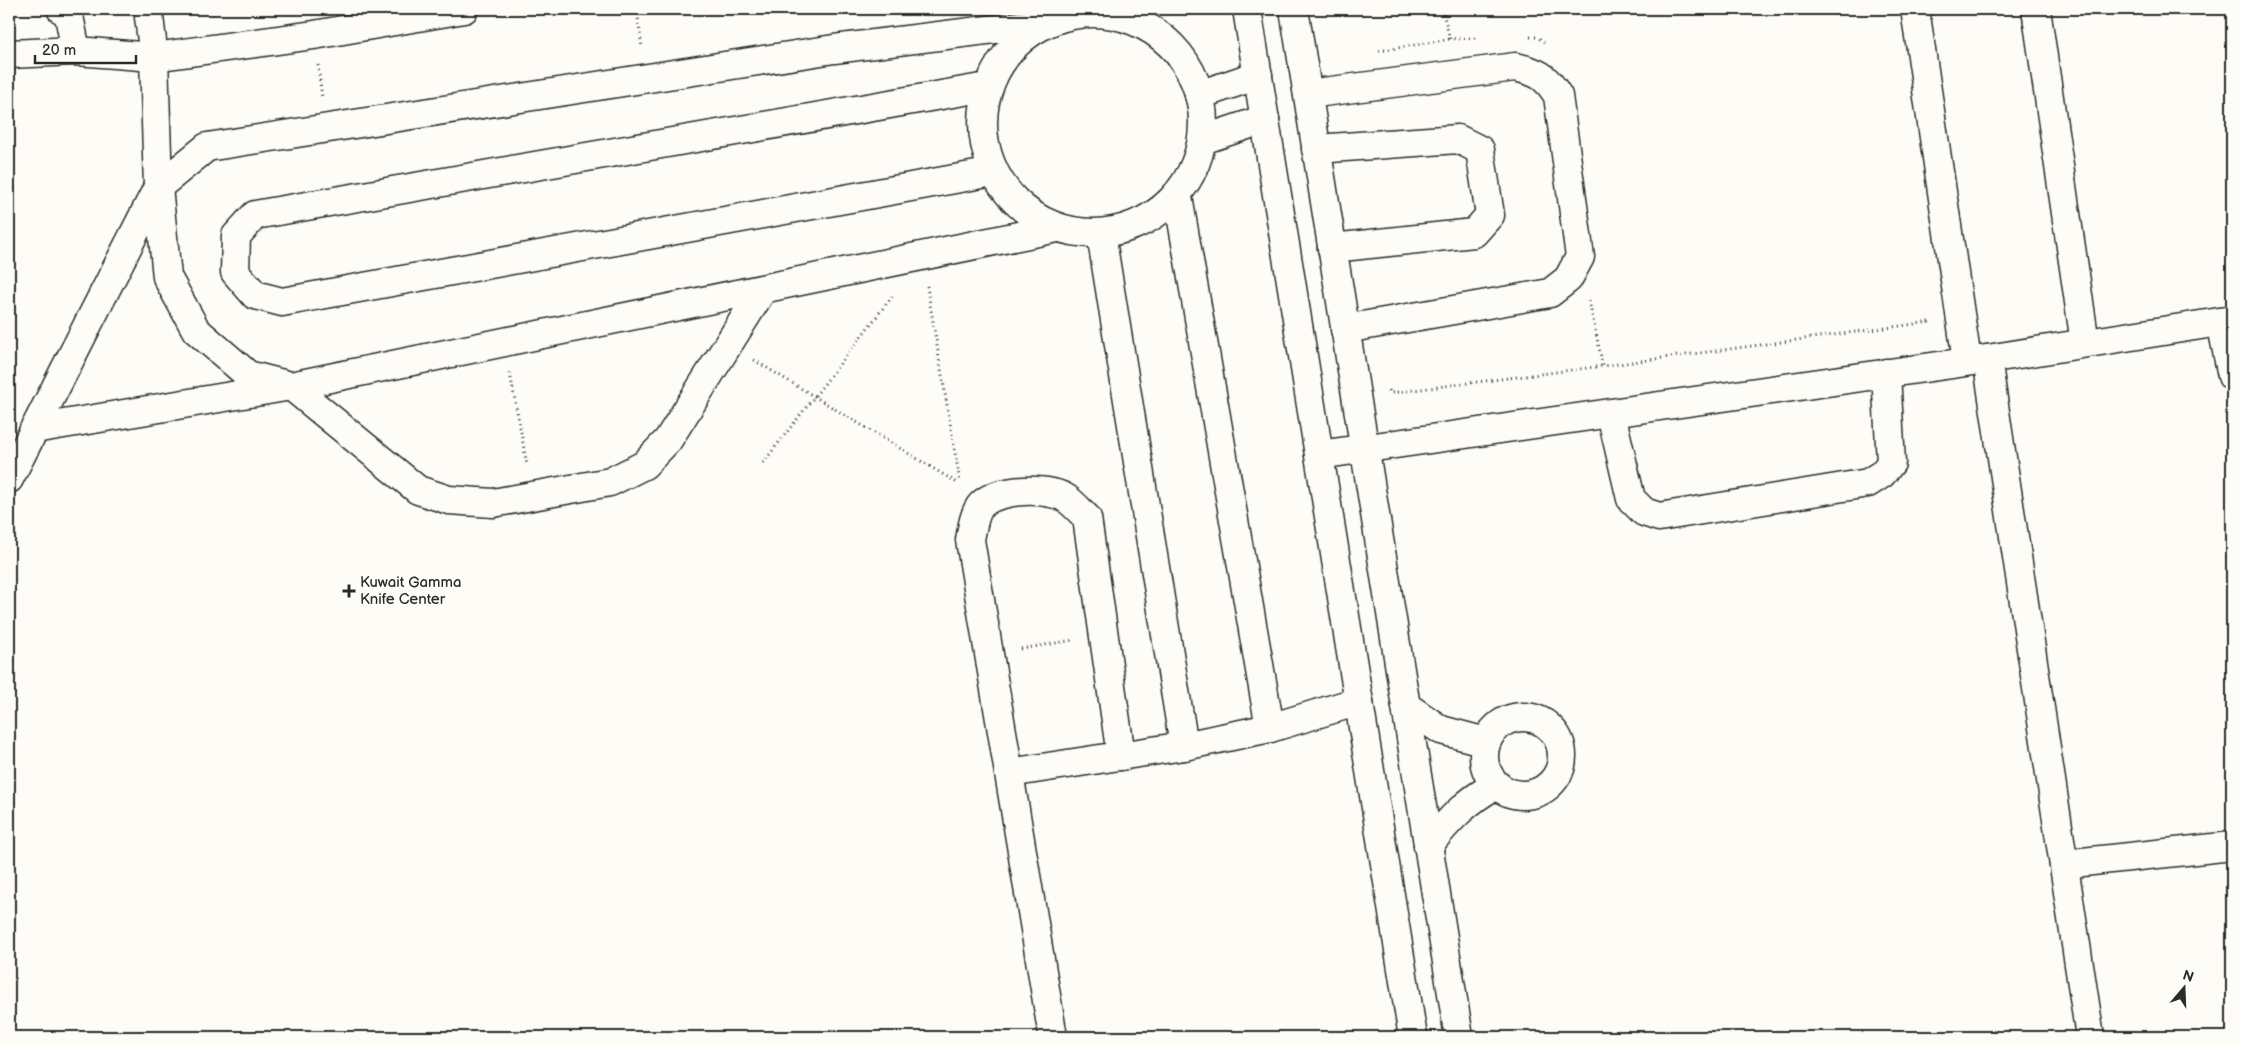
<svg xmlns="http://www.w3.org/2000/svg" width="2241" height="1046" font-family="'Balsamiq Sans',sans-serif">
  <rect width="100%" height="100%" fill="#fdfcf7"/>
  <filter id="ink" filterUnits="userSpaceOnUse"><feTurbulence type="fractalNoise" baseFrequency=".02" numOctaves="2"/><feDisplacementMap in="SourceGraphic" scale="10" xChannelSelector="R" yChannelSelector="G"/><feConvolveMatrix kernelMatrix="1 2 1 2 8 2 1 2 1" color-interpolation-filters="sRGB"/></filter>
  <g filter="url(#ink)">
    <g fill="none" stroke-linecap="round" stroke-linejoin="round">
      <defs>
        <g id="minor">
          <path d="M61 9 68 11 76 51"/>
          <path d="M148 9 154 57 158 187 167 277 196 330 248 375 291 386 418 490 449 500 493 503 610 482 644 465 668 440 763 289"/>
          <path d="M1247 9 1413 1037"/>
          <path d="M1294 9 1459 1037"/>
          <path d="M1915 9 1967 361"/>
          <path d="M2036 9 2085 343"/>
          <circle cx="1093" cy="123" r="110"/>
          <path d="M9 54 76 51 154 57 314 35 464 9"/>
          <path d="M987 87 255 215 236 236 235 272 255 295 282 302 993 172"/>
          <path d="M1308 94 1515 67C1538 72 1546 76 1558 96L1580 257 1568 279 1550 293 1345 329"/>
          <path d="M1199 95 1258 75"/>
          <path d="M1202 140 1265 119"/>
          <path d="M1316 149 1458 139 1480 150 1490 215 1474 233 1332 248"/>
          <path d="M1178 197 1270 728"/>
          <path d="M1101 234 1184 746"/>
          <path d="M2221 322 2232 376"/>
          <path d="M1987 359 2090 1037"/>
          <path d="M1611 414 1631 499 1644 512 1659 517 1868 483 1882 474 1891 463 1886 373"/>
          <path d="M34 429 291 386 1057 228"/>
          <path d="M1319 455 1987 359 2232 320"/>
          <path d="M9 479 158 187 207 147 834 49 1044 23"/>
          <path d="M1406 706 1441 730 1486 742"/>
          <circle cx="1523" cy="756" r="39"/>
          <path d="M1009 773 1184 746 1270 728 1359 701"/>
          <path d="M1428 846C1449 820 1466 801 1496 785"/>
          <path d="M2064 864 2232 846"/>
          <path d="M1053 1037 970 540C972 529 974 512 982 504 999 488 1049 487 1067 499 1074 504 1081 512 1087 518L1121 756"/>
        </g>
      </defs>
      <use href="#minor" stroke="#2b2b2b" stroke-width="31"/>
      <g stroke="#2b2b2b" stroke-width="3" stroke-dasharray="1 4" stroke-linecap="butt">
        <path d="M637 9 642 48"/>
        <path d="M1442 9 1450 39 1478 38"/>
        <path d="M1530 37H1537L1544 42"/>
        <path d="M1379 51 1450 39"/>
        <path d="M318 65 322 98"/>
        <path d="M927 286 960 482"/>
        <path d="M1589 301 1603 366 1930 322"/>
        <path d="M754 360 959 484"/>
        <path d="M510 373 527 465"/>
        <path d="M1389 390 1390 393 1603 366"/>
        <path d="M763 463 894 294"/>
        <path d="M1021 649 1074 640"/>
      </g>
      <use href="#minor" stroke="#fdfcf7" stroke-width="28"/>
    </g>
  </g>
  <path fill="#2b2b2b" stroke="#fdfcf7" stroke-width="2" d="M346.5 583.5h5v5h5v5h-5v5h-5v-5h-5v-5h5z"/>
  <g text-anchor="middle" stroke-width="4" stroke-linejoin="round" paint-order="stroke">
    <g font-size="15" fill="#2b2b2b" stroke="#fdfcf7" text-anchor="start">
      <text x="360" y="587">Kuwait Gamma<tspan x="360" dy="17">Knife Center</tspan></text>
    </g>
  </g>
  <rect width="2241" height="1046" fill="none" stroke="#fdfcf7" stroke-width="30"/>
  <rect x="15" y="15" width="2211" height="1016" fill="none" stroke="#2b2b2b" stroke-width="2" filter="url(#ink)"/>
  <g transform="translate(2184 988) rotate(19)" stroke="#fdfcf7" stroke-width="4" paint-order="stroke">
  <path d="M0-4L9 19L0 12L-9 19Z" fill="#2b2b2b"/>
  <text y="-8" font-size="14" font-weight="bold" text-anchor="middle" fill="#2b2b2b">N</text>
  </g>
  <path d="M35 55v8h101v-8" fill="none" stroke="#2b2b2b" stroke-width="2.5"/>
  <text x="42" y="55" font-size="15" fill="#2b2b2b" stroke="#fdfcf7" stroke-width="4" paint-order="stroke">20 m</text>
</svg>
